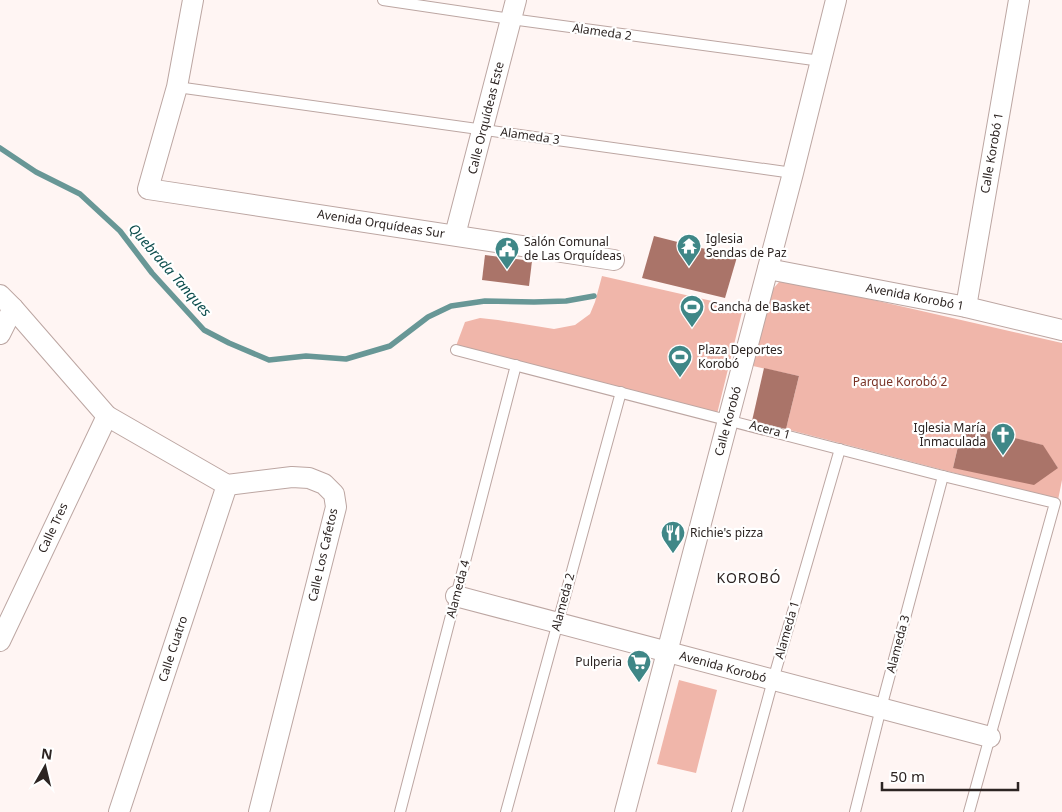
<svg xmlns="http://www.w3.org/2000/svg" width="1062" height="812" font-family="'Noto Sans',sans-serif">
  <rect width="100%" height="100%" fill="#fff5f3"/>
  <g fill="#f0b6aa" fill-rule="evenodd">
    <path d="M602 276 743 308 717 414 456 346 465 322 480 318 498 320 554 329 575 325 590 314 595 302Z"/>
    <path d="M786 280 1062 343V480L1058 500 786 429 799 376 753 366 773 289 779 282ZM963 425 1042 445 1058 468H953Z"/>
    <path d="M679 680 717 690 696 773 657 764Z"/>
  </g>
  <g fill="none" stroke-linecap="round" stroke-linejoin="round">
    <path stroke="#689796" stroke-width="5.5" d="M0 148 36 172 80 194 120 231 152 273 204 330 229 343 269 360 306 356 346 359 390 346 428 317 451 306 485 301 534 302 566 301 594 296"/>
  </g>
  <g fill="#aa7469">
    <path d="M654 236 737 257 725 298 642 278Z"/>
    <path d="M485 255 532 261 529 286 482 280Z"/>
    <path d="M764 368 799 376 786 429 752 421Z"/>
    <path d="M963 425 1043 445 1058 468 1034 485 953 468Z"/>
  </g>
  <g fill="none" stroke-linecap="round" stroke-linejoin="round">
    <defs>
      <g id="lane">
        <path d="M383 0 511 19 821 61"/>
        <path d="M177 87 793 173"/>
        <path d="M456 350 943 476 1055 503 969 812"/>
        <path d="M400 812 516 365"/>
        <path d="M506 812 621 392"/>
        <path d="M737 812 773 680 840 449"/>
        <path d="M855 812 881 708 943 476"/>
      </g>
      <g id="street">
        <path d="M193 0 177 87 148 189 614 260"/>
        <path d="M455 235 516 0"/>
        <path d="M768 269 966 307 1062 330"/>
        <path d="M0 295 13 308 107 416 227 485 292 477 309 478 324 484 334 494 336 507 259 812"/>
        <path d="M966 307 1019 0"/>
        <path d="M0 334 13 308"/>
        <path d="M456 596 990 737"/>
        <path d="M0 641 107 416"/>
        <path d="M119 812 227 485"/>
        <path d="M625 812 793 173 836 0"/>
      </g>
    </defs>
    <use href="#lane" stroke="#bca6a2" stroke-width="12"/>
    <use href="#street" stroke="#bca6a2" stroke-width="22"/>
    <use href="#lane" stroke="#fff" stroke-width="10"/>
    <use href="#street" stroke="#fff" stroke-width="20"/>
  </g>
  <defs>
    <symbol id="temple-pin" viewBox="-11 -11 22 30"><path d="M0 17L-7.5 6A9.5 9.5 0 1 1 7.5 6Z" fill="#3f8787" stroke="#fff"/><path d="M0-6L5-2H3V0L6.5 2.5H4V6H1.5V3h-3V6H-4V2.5H-6.5L-3 0V-2H-5Z" fill="#fff"/></symbol>
    <symbol id="civic-pin" viewBox="-11 -11 22 30"><path d="M0 17L-7.5 6A9.5 9.5 0 1 1 7.5 6Z" fill="#3f8787" stroke="#fff"/><path d="M-.6-6.5H3V-4.5H.6V-3L4-1V1h2V6H-6V1h2V-1L-.6-3ZM-1.2 2.5V6h2.4V2.5Z" fill="#fff"/></symbol>
    <symbol id="stadium-pin" viewBox="-11 -11 22 30"><path d="M0 17L-7.5 6A9.5 9.5 0 1 1 7.5 6Z" fill="#3f8787" stroke="#fff"/><path d="M0-5a6.5 5 0 1 0 0 10a6.5 5 0 1 0 0-10ZM-3.5-1.8h7v3.6h-7Z" fill="#fff"/></symbol>
    <symbol id="church-pin" viewBox="-11 -11 22 30"><path d="M0 17L-7.5 6A9.5 9.5 0 1 1 7.5 6Z" fill="#3f8787" stroke="#fff"/><path d="M-1.2-6h2.4v3.5h3.3v2.4h-3.3V6h-2.4V-.1h-3.3v-2.4h3.3Z" fill="#fff"/></symbol>
    <symbol id="restaurant-pin" viewBox="-11 -11 22 30"><path d="M0 17L-7.5 6A9.5 9.5 0 1 1 7.5 6Z" fill="#3f8787" stroke="#fff"/><path d="M-5-6h1v4h1v-4h1v4h1v-4h1v5L-1.5 .5V6h-2V.5L-5-1ZM5-6V6H3V1.5H1.5Q1.5-4 5-6Z" fill="#fff"/></symbol>
    <symbol id="supermarket-pin" viewBox="-11 -11 22 30"><path d="M0 17L-7.5 6A9.5 9.5 0 1 1 7.5 6Z" fill="#3f8787" stroke="#fff"/><path d="M-6-5.5h2.5l.6 2H6L4.5 2H-2.5L-4.4-4H-6ZM-1.5 3.2a1.3 1.3 0 1 0 .1 0ZM3 3.2a1.3 1.3 0 1 0 .1 0Z" fill="#fff"/></symbol>
  </defs>
  <g fill-rule="evenodd">
    <use href="#temple-pin" x="675" y="232" width="28" height="38"/>
    <use href="#civic-pin" x="493" y="235" width="28" height="38"/>
    <use href="#stadium-pin" x="678" y="293" width="28" height="38"/>
    <use href="#stadium-pin" x="666" y="343" width="28" height="38"/>
    <use href="#church-pin" x="989" y="421" width="28" height="38"/>
    <use href="#restaurant-pin" x="659" y="519" width="28" height="38"/>
    <use href="#supermarket-pin" x="625" y="648" width="28" height="38"/>
  </g>
  <g text-anchor="middle" stroke-width="4.5" stroke-linejoin="round" paint-order="stroke">
    <g font-size="12" fill="#2c2422" stroke="#fff">
      <text transform="translate(602 32) rotate(8)" y="4">Alameda 2</text>
      <text transform="translate(486 118) rotate(-76)" y="4">Calle Orquídeas Este</text>
      <text transform="translate(530 136) rotate(8)" y="4">Alameda 3</text>
      <text transform="translate(992 153) rotate(-80)" y="4">Calle Korobó 1</text>
      <text transform="translate(381 224) rotate(9)" y="4">Avenida Orquídeas Sur</text>
      <text transform="translate(915 297) rotate(11)" y="4">Avenida Korobó 1</text>
      <text transform="translate(728 421) rotate(-75)" y="4">Calle Korobó</text>
      <text transform="translate(770 430) rotate(15)" y="4">Acera 1</text>
      <text transform="translate(53 528) rotate(-65)" y="4">Calle Tres</text>
      <text transform="translate(323 555) rotate(-77)" y="4">Calle Los Cafetos</text>
      <text transform="translate(458 589) rotate(-75)" y="4">Alameda 4</text>
      <text transform="translate(563 602) rotate(-75)" y="4">Alameda 2</text>
      <text transform="translate(787 630) rotate(-74)" y="4">Alameda 1</text>
      <text transform="translate(898 644) rotate(-75)" y="4">Alameda 3</text>
      <text transform="translate(173 649) rotate(-72)" y="4">Calle Cuatro</text>
      <text transform="translate(723 667) rotate(15)" y="4">Avenida Korobó</text>
    </g>
    <g font-size="12" fill="#2c2422" stroke="#fff" text-anchor="start">
      <text x="706" y="243">Iglesia<tspan x="706" dy="14">Sendas de Paz</tspan></text>
      <text x="524" y="246">Salón Comunal<tspan x="524" dy="14">de Las Orquídeas</tspan></text>
      <text x="710" y="311">Cancha de Basket</text>
      <text x="698" y="354">Plaza Deportes<tspan x="698" dy="14">Korobó</tspan></text>
      <text x="986" y="432" text-anchor="end">Iglesia María<tspan x="986" dy="14">Inmaculada</tspan></text>
      <text x="690" y="537">Richie's pizza</text>
      <text x="622" y="666" text-anchor="end">Pulperia</text>
    </g>
    <g font-size="12" fill="#793326" stroke="#fff">
      <text x="900" y="386">Parque Korobó 2</text>
    </g>
    <g font-size="14" font-style="italic" fill="#0e4e4e" stroke="#fff">
      <text transform="translate(170 270) rotate(49)" y="5">Quebrada Tanques</text>
    </g>
    <g font-size="14" letter-spacing="1" fill="#2c2422" stroke="#fff">
      <text x="749" y="583">KOROBÓ</text>
    </g>
  </g>
  <g transform="translate(45 767) rotate(8)" stroke="#ffffff" stroke-width="4" paint-order="stroke">
  <path d="M0-4L9 19L0 12L-9 19Z" fill="#2c2422"/>
  <text y="-8" font-size="14" font-weight="bold" text-anchor="middle" fill="#2c2422">N</text>
  </g>
  <path d="M882 782v8h136v-8" fill="none" stroke="#2c2422" stroke-width="2.5"/>
  <text x="890" y="782" font-size="15" fill="#2c2422" stroke="#ffffff" stroke-width="4" paint-order="stroke">50 m</text>
</svg>
